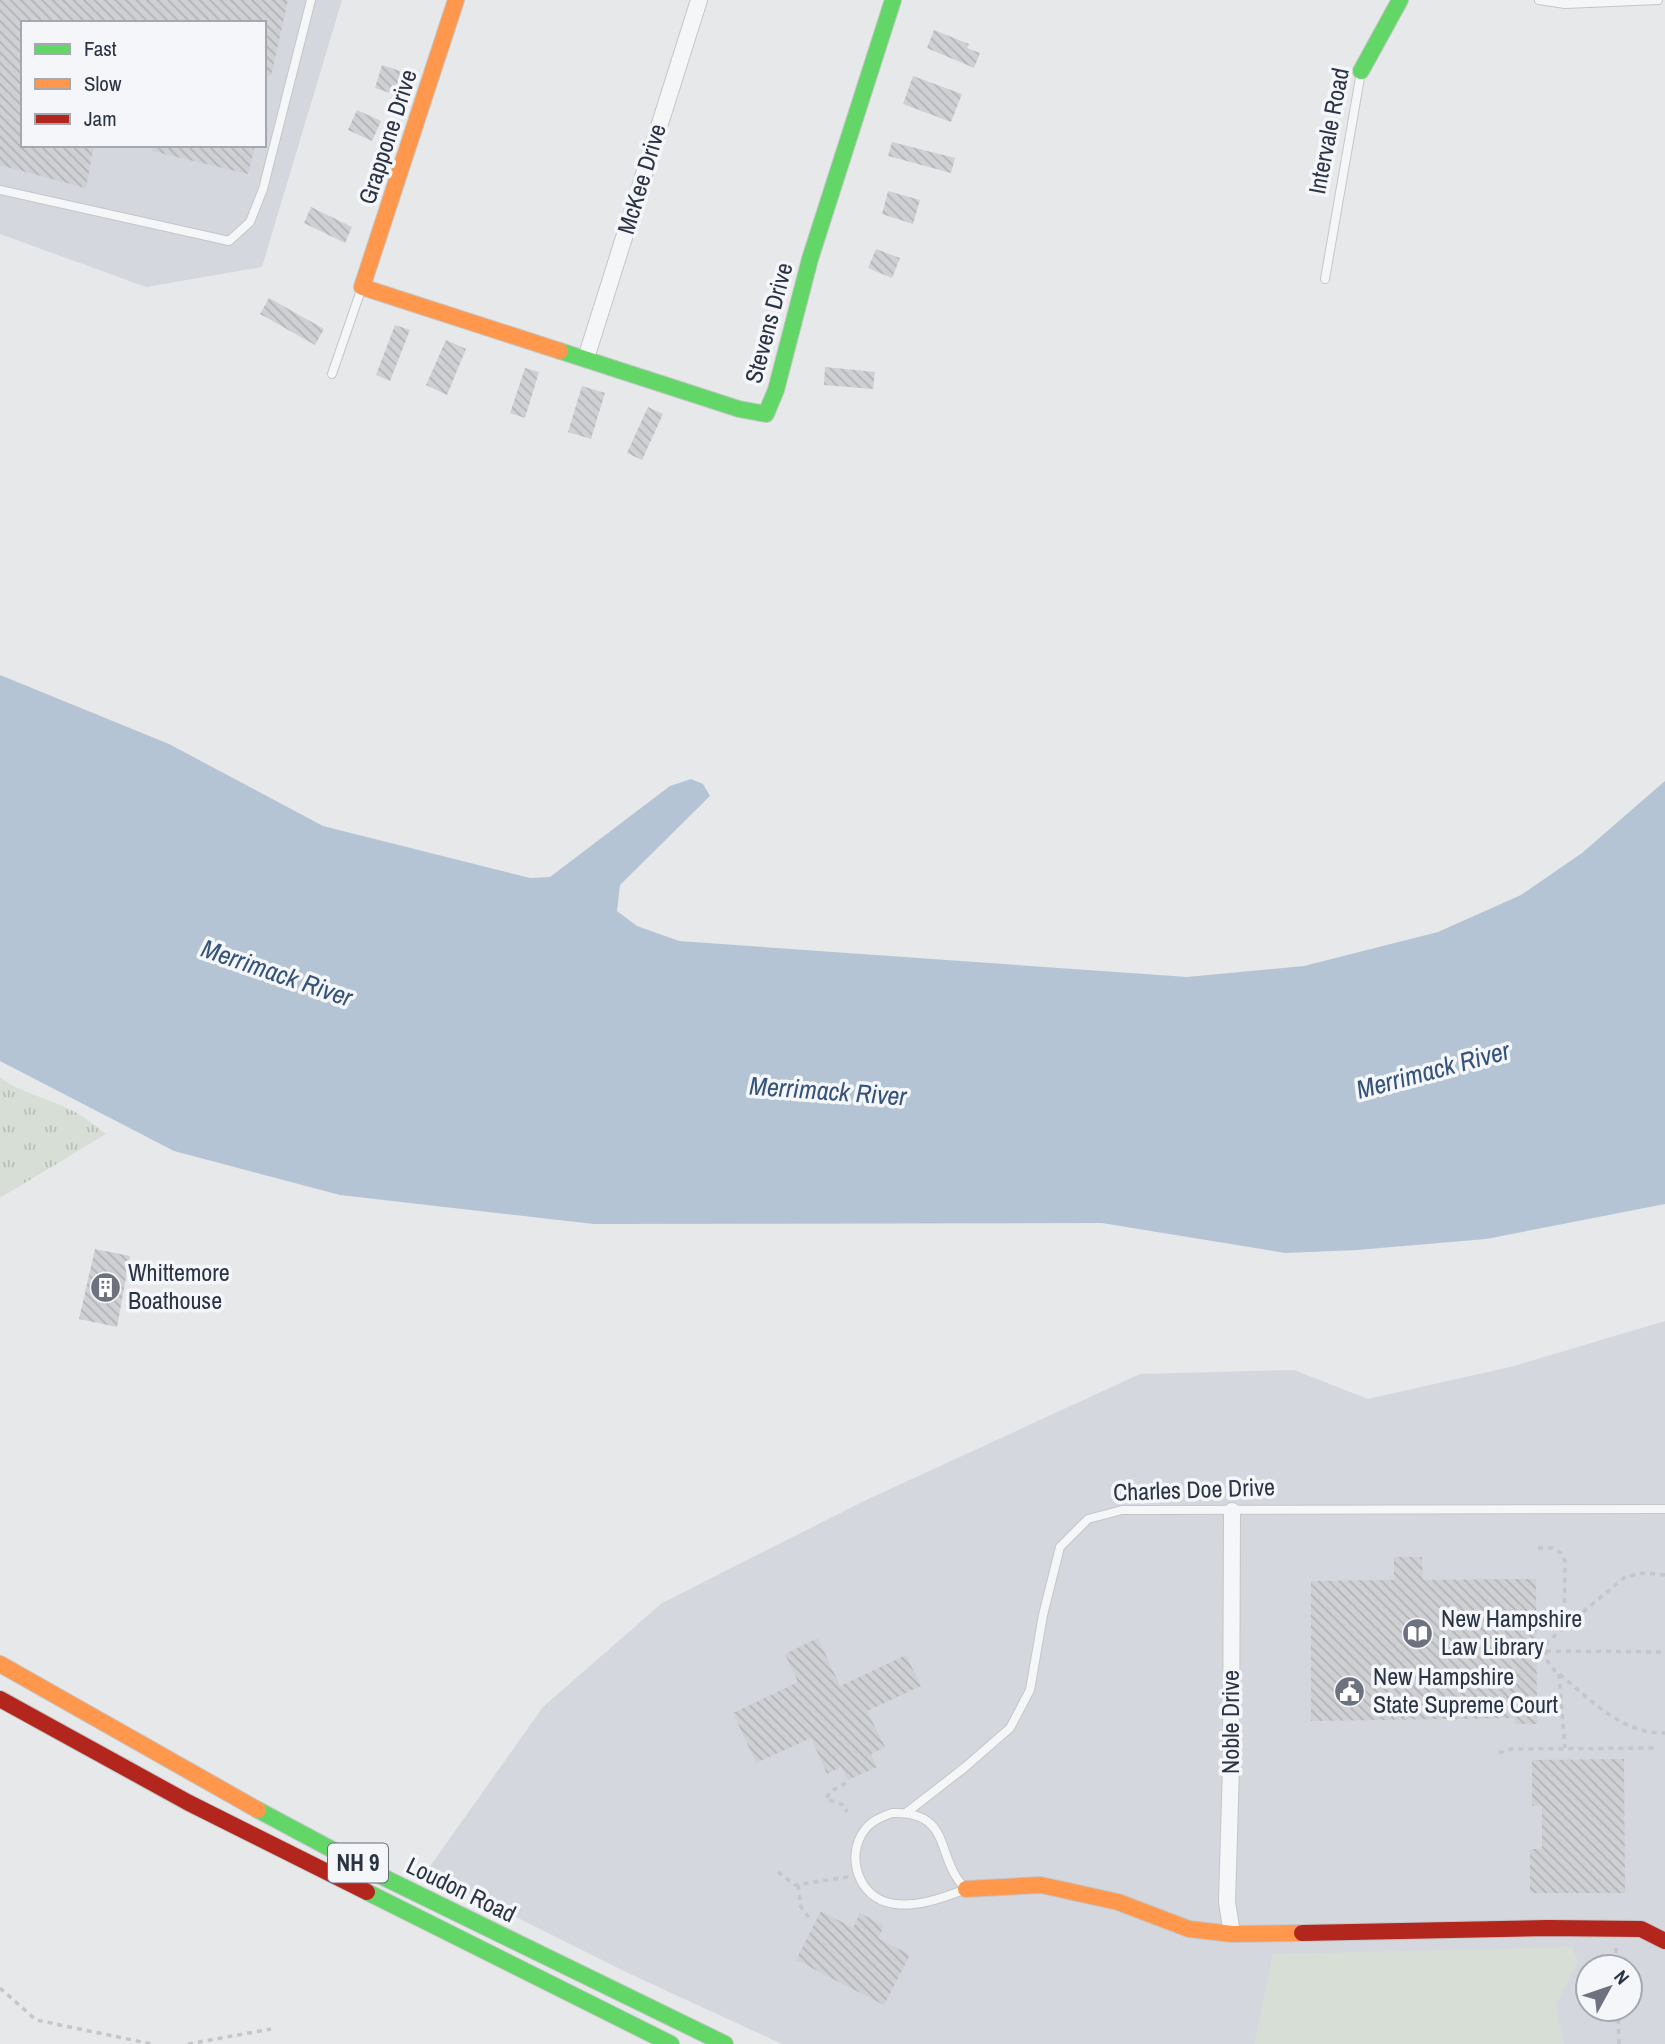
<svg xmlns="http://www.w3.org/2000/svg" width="1665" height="2044" font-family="'Archivo Narrow',sans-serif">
  <defs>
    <pattern id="park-tufts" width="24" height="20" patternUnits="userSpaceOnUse" patternTransform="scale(1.75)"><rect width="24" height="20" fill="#d6ded6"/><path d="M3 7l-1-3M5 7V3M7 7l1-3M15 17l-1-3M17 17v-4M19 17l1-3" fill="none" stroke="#b8bfb9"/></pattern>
    <pattern id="building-back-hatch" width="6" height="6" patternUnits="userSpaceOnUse" patternTransform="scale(1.75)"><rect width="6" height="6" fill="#ced0d3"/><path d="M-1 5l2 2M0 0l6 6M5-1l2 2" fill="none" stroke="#b1b3b6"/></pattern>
  </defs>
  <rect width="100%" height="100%" fill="#e6e8ea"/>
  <g fill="#d4d7dd" fill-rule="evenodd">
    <path d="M0 0H342L262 267 146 287 0 234ZM23 23H264V145H23Z"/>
    <path d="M1665 1321V2044H782L628 1973 426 1872 543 1707 662 1603 864 1501 1140 1374 1294 1370 1368 1399 1514 1366ZM1588 1967H1630V2009H1588Z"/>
  </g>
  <path fill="#d6ded6" d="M1572 1947 1578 1962 1556 2005 1564 2044H1254L1273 1954Z"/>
  <path fill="url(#park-tufts)" d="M0 1077C11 1089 56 1101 75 1112 86 1118 96 1127 106 1134L0 1198Z"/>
  <path fill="#b4c4d5" d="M0 675 169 744 323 826 530 878 550 877 670 786 691 779 703 784 710 796 620 885 617 911 637 926 679 941 1187 977 1304 966 1438 932 1521 895 1582 853 1665 781V1204L1486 1239 1357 1250 1285 1253 1102 1223 594 1224 340 1195 174 1151 0 1061Z"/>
  <g fill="url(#building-back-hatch)">
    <path d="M0 0H288L271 76H264V23H23V145H94L86 188 0 165Z"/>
    <path d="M934 30 969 44 967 48 980 53 974 68 927 48Z"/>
    <path d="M382 65 406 73 399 96 375 88Z"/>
    <path d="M913 76 962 94 951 122 903 104Z"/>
    <path d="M357 110 381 121 372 141 348 130Z"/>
    <path d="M892 142 955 158 951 173 888 156Z"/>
    <path d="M153 145H255L248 174 152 151Z"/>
    <path d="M888 191 920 200 913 224 882 214Z"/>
    <path d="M311 207 352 227 345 243 304 223Z"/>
    <path d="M876 249 900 258 892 278 868 268Z"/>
    <path d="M269 298 324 329 315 345 260 314Z"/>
    <path d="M395 325 410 330 390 381 376 375Z"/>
    <path d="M446 340 466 349 447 395 426 385Z"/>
    <path d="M825 367 875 372 873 389 824 385Z"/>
    <path d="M525 368 539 372 525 418 510 413Z"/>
    <path d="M582 386 605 393 591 439 568 432Z"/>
    <path d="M648 407 663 414 642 460 627 453Z"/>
    <path d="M95 1249 130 1256 117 1327 79 1319Z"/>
    <path d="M1394 1557H1422L1423 1580 1536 1579 1537 1724H1515V1718L1311 1721V1581L1394 1580Z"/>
    <path d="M818 1638 840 1686 906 1655 921 1686 867 1711 885 1747 871 1754 877 1767 848 1780 841 1767 827 1774 811 1738 756 1763 733 1713 798 1682 785 1654Z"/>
    <path d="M1624 1759 1625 1893H1530V1849H1542V1806H1532V1760Z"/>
    <path d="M821 1911 853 1928 860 1913 884 1926 878 1938 910 1955 884 2005 796 1960Z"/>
  </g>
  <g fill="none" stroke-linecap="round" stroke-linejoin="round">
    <defs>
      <g id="lane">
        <path d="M1539 0 1565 4 1658 0"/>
        <path d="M0 190 229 241 250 222 263 189 311 0"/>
        <path d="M1325 279 1361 72"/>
        <path d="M332 374 361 290"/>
        <path d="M892 1813C954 1811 934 1858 966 1889 943 1898 911 1910 886 1902 855 1892 845 1850 868 1826 875 1819 883 1816 892 1813Z"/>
        <path d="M906 1813 964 1768 1010 1728 1030 1690 1043 1615 1060 1547 1088 1519 1122 1510 1665 1509"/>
      </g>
      <g id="street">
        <path d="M586 358 699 0"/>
        <path d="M1232 1511 1231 1766 1227 1902 1232 1934"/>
      </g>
      <g id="fast">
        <path d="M1361 71 1400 0"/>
        <path d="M560 351 739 409 766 414 776 390 810 259 893 0"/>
        <path d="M258 1810 387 1879 725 2044"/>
        <path d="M367 1892 671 2044"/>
      </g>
      <g id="slow">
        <path d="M456 0 362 287 560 351"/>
        <path d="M0 1664 258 1810"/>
        <path d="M966 1889 1041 1885 1118 1902 1189 1929 1232 1934 1302 1933"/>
      </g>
      <g id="jam">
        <path d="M0 1699 189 1803 367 1892"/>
        <path d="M1302 1933 1547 1928 1641 1929 1665 1941"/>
      </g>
    </defs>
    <use href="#lane" stroke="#c4c6c8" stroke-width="10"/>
    <use href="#street" stroke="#c4c6c8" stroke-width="18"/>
    <use href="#fast" stroke="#c4c6c8" stroke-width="18"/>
    <use href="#slow" stroke="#c4c6c8" stroke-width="18"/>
    <use href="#jam" stroke="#c4c6c8" stroke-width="18"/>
    <g stroke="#c5c6ca" stroke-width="3.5" stroke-dasharray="5 5" stroke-linecap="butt">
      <path d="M1538 1548H1552L1561 1553 1565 1561 1564 1627"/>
      <path d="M1665 1575 1644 1573 1625 1577 1547 1642 1546 1659 1554 1670C1588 1696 1619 1734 1665 1733"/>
      <path d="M1536 1651 1665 1652"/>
      <path d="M1559 1674 1565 1748"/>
      <path d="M1499 1753 1511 1749 1658 1748"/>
      <path d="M846 1783 831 1791 826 1799 844 1805 847 1812"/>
      <path d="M778 1872 795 1885 848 1877"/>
      <path d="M798 1885 801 1907 810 1919"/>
      <path d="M1616 1948 1617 1967"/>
      <path d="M0 1988 36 2020 152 2044"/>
      <path d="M1618 2009 1619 2044"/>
      <path d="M188 2044 271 2029"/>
    </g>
    <use href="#lane" stroke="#f5f6f7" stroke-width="8"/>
    <use href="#street" stroke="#f5f6f7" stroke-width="16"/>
    <use href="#fast" stroke="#63d668" stroke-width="16"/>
    <use href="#slow" stroke="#ff974d" stroke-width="16"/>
    <use href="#jam" stroke="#b3261e" stroke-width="16"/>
  </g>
  <defs>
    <symbol id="building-disc" viewBox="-11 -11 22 22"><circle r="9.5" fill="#6c737f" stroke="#f4f6f9"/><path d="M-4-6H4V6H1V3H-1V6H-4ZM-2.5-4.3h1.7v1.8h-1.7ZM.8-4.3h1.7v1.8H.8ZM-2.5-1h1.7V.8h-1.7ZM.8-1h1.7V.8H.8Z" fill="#fff"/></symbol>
    <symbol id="library-disc" viewBox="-11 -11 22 22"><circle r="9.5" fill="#6c737f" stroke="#f4f6f9"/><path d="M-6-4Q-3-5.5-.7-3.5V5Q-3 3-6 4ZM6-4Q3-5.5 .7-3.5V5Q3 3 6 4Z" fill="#fff"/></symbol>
    <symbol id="civic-disc" viewBox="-11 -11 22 22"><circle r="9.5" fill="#6c737f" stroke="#f4f6f9"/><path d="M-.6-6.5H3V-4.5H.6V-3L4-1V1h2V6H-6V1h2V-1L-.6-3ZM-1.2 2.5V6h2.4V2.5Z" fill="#fff"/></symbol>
  </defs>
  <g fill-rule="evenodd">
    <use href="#building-disc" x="88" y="1270" width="35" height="35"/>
    <use href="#library-disc" x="1400" y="1616" width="35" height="35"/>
    <use href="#civic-disc" x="1332" y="1674" width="35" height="35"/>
  </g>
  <g text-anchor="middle" stroke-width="7" stroke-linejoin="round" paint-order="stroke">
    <rect fill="#f4f6f9" stroke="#676e7b" stroke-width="2" x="328" y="1843.5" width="60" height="39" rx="5"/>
    <g font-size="23" font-weight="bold" fill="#2b3445">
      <text x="358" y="1871">NH 9</text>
    </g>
    <g font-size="24" fill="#2b3445" stroke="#f4f6f9">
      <text transform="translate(1329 131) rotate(-79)" y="8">Intervale Road</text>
      <text transform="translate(388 137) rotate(-72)" y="8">Grappone Drive</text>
      <text transform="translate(642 179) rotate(-73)" y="8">McKee Drive</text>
      <text transform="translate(769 323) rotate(-75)" y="8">Stevens Drive</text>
      <text transform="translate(1194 1490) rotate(-2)" y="8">Charles Doe Drive</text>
      <text transform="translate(1231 1722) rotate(-90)" y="8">Noble Drive</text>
      <text transform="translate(461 1890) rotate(26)" y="8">Loudon Road</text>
    </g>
    <g font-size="24" fill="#2b3445" stroke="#f4f6f9" text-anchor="start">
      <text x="128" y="1281">Whittemore<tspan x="128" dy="28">Boathouse</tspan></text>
      <text x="1441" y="1627">New Hampshire<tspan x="1441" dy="28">Law Library</tspan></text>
      <text x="1373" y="1685">New Hampshire<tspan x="1373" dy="28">State Supreme Court</tspan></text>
    </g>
    <g font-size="26" font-style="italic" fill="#34527a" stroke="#f4f6f9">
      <text transform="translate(277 973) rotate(19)" y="9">Merrimack River</text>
      <text transform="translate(1433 1070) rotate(-15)" y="9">Merrimack River</text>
      <text transform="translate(828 1091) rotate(4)" y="9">Merrimack River</text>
    </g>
  </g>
  <rect x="21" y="21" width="245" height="126" fill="#f4f6f9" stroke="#a4a8b1" stroke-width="2"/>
  <rect x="35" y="44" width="35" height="10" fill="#63d668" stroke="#a4a8b1" stroke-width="2"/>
  <text x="84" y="56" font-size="21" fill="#2b3445">Fast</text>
  <rect x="35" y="79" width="35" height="10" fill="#ff974d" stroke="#a4a8b1" stroke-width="2"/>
  <text x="84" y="91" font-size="21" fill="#2b3445">Slow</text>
  <rect x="35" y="114" width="35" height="10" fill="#b3261e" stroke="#a4a8b1" stroke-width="2"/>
  <text x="84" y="126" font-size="21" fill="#2b3445">Jam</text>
  <g transform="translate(1609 1988) rotate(50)"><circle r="33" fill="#f4f6f9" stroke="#a4a8b1" stroke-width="2"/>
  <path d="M0-5L12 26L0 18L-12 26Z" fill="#6c737f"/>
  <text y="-10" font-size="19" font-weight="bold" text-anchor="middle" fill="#2b3445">N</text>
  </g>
</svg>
